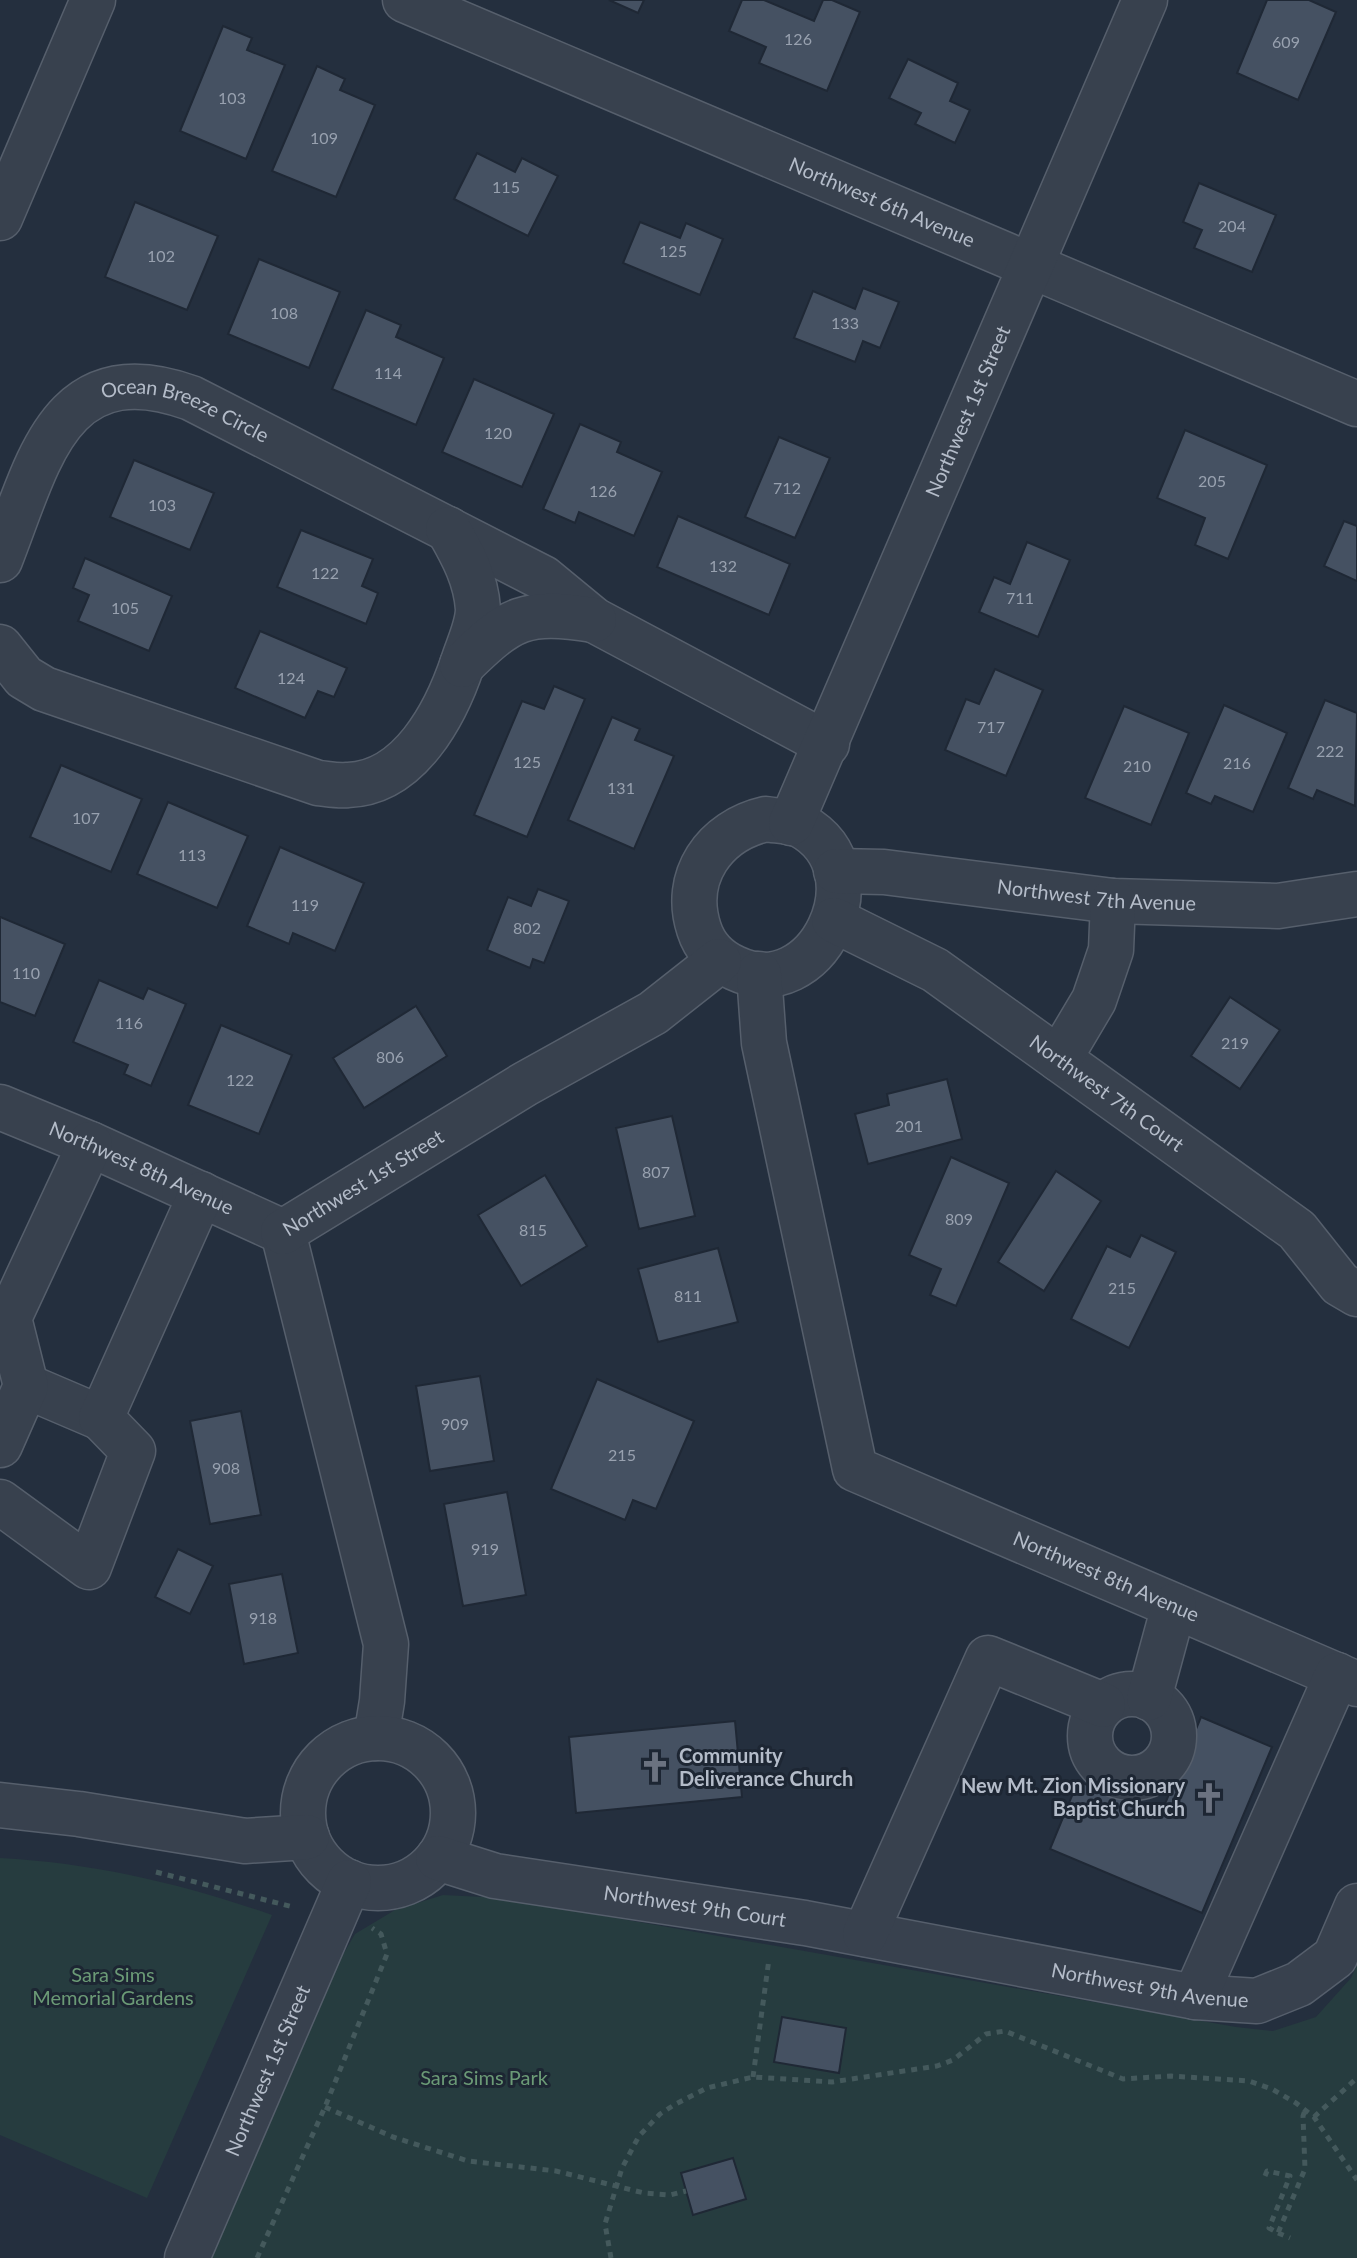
<svg xmlns="http://www.w3.org/2000/svg" width="1357" height="2258" font-family="Lato,sans-serif">
  <rect width="100%" height="100%" fill="#242f3e"/>
  <g fill="#263c3f">
    <path d="M0 1858C94 1863 183 1884 272 1915L147 2198 0 2135Z"/>
    <path d="M443 1895 503 1898 1236 2027 1273 2031 1316 2017 1351 1978 1357 1965V2258H209L330 1977 355 1934 395 1910Z"/>
  </g>
  <g fill="#455162" stroke="#1f2835" stroke-width="2">
    <path d="M609 0H644L638 13Z"/>
    <path d="M742 0H764L814 21 823 0H832L860 12 827 91 759 63 766 47 729 31Z"/>
    <path d="M1267 0H1309L1336 12 1298 100 1237 73Z"/>
    <path d="M223 26 252 38 247 50 285 65 246 159 180 131Z"/>
    <path d="M908 59 958 83 950 101 970 110 955 143 915 124 921 113 889 98Z"/>
    <path d="M317 66 345 79 340 90 375 105 336 197 272 171Z"/>
    <path d="M477 153 515 172 522 158 558 176 528 236 454 199Z"/>
    <path d="M1199 183 1276 215 1252 272 1194 248 1202 230 1183 222Z"/>
    <path d="M135 202 218 236 187 310 105 277Z"/>
    <path d="M640 222 680 238 686 223 723 239 700 295 623 263Z"/>
    <path d="M259 259 340 292 309 368 228 334Z"/>
    <path d="M863 288 899 302 880 348 863 341 855 362 794 338 813 291 855 309Z"/>
    <path d="M366 310 401 325 396 337 444 358 416 425 332 389Z"/>
    <path d="M474 379 554 414 522 487 442 452Z"/>
    <path d="M580 424 621 442 617 452 662 472 634 536 579 512 575 523 543 509Z"/>
    <path d="M1185 430 1267 465 1228 559 1195 545 1205 518 1157 498Z"/>
    <path d="M779 437 830 458 795 538 745 517Z"/>
    <path d="M134 460 214 493 190 550 110 517Z"/>
    <path d="M678 516 790 564 769 615 657 567Z"/>
    <path d="M1344 521 1357 526V581L1324 566Z"/>
    <path d="M301 530 373 559 362 586 378 593 366 624 277 587Z"/>
    <path d="M1027 542 1070 560 1038 637 979 612 994 577 1010 584Z"/>
    <path d="M85 558 172 596 149 651 78 621 89 595 73 588Z"/>
    <path d="M260 631 347 668 334 697 318 691 305 718 235 688Z"/>
    <path d="M995 669 1043 690 1006 776 945 750 966 699 979 704Z"/>
    <path d="M554 686 585 699 527 837 474 815 522 701 544 709Z"/>
    <path d="M1325 700 1357 713 1355 806 1317 790 1313 799 1288 788Z"/>
    <path d="M1224 705 1287 733 1253 812 1215 796 1211 804 1186 793Z"/>
    <path d="M1124 706 1189 733 1151 825 1085 798Z"/>
    <path d="M612 717 640 729 635 740 674 756 634 849 568 820Z"/>
    <path d="M61 765 142 799 111 872 30 837Z"/>
    <path d="M168 802 248 836 217 908 137 874Z"/>
    <path d="M280 847 364 883 335 951 293 933 289 944 247 926Z"/>
    <path d="M538 889 569 901 544 963 533 959 530 968 487 950 508 897 531 906Z"/>
    <path d="M0 917 65 944 35 1016 0 1002Z"/>
    <path d="M99 980 143 999 148 988 186 1004 151 1086 124 1074 128 1065 73 1042Z"/>
    <path d="M1230 997 1280 1030 1240 1089 1191 1056Z"/>
    <path d="M416 1006 447 1056 364 1108 333 1058Z"/>
    <path d="M221 1025 292 1055 259 1134 188 1105Z"/>
    <path d="M947 1079 962 1139 868 1164 855 1114 889 1105 887 1094Z"/>
    <path d="M672 1116 695 1216 639 1229 616 1128Z"/>
    <path d="M951 1157 1009 1183 956 1306 930 1295 941 1269 909 1255Z"/>
    <path d="M1056 1171 1101 1201 1044 1291 998 1262Z"/>
    <path d="M545 1175 587 1246 521 1286 478 1215Z"/>
    <path d="M1141 1235 1176 1252 1129 1348 1071 1319 1107 1246 1130 1257Z"/>
    <path d="M718 1248 738 1322 658 1342 638 1269Z"/>
    <path d="M480 1376 494 1461 430 1471 416 1386Z"/>
    <path d="M597 1379 694 1421 656 1509 633 1500 625 1520 551 1489Z"/>
    <path d="M241 1411 261 1515 210 1524 190 1421Z"/>
    <path d="M507 1492 526 1595 463 1606 444 1504Z"/>
    <path d="M178 1549 213 1566 190 1614 155 1597Z"/>
    <path d="M282 1574 298 1653 244 1664 229 1584Z"/>
    <path d="M1201 1717 1272 1747 1202 1913 1050 1849 1078 1781 1160 1816Z"/>
    <path d="M735 1721 742 1797 576 1813 569 1737Z"/>
    <path d="M782 2017 846 2028 839 2073 774 2062Z"/>
    <path d="M733 2158 746 2199 693 2215 681 2173Z"/>
  </g>
  <g fill="none" stroke-linecap="round" stroke-linejoin="round">
    <defs>
      <g id="minor">
        <path id="s1" d="M405 0 1357 404"/>
        <path d="M0 218 93 0"/>
        <path id="s2" d="M0 560C38 464 59 350 191 398L543 578 594 620 827 744"/>
        <path d="M0 647 24 677 44 689 318 783C328 784 338 786 348 785 410 783 446 713 463 662 468 646 478 626 478 609 476 579 463 555 448 529"/>
        <path d="M462 665C511 617 525 609 594 620"/>
        <path d="M766 819C777 821 792 821 802 826 883 871 816 1007 735 968 717 960 705 948 699 929 682 877 714 831 766 819Z"/>
        <path id="s3" d="M791 823 1145 0"/>
        <path id="s4" d="M836 871 884 872 1113 901 1278 906 1357 894"/>
        <path id="s5" d="M834 920 935 970 1297 1230 1340 1284 1357 1294"/>
        <path id="s6" d="M759 974 764 1043 855 1469 1357 1684"/>
        <path d="M1059 1059 1094 1000 1111 950 1113 901"/>
        <path id="s7" d="M0 1107 90 1144 283 1232"/>
        <path d="M283 1232 386 1644 382 1701 376 1738"/>
        <path id="s8" d="M283 1232 525 1084 653 1013 719 961"/>
        <path d="M26 1386 101 1418"/>
        <path d="M0 1445 26 1386 9 1318 90 1144"/>
        <path d="M0 1502 89 1567 133 1451 101 1418 201 1194"/>
        <circle cx="1132" cy="1736" r="42"/>
        <path d="M1149 1698 1174 1606"/>
        <circle cx="378" cy="1813" r="75"/>
        <path d="M0 1805 79 1814 245 1841 307 1837"/>
        <path id="s9" d="M438 1858 495 1876 805 1923 1195 1997 1257 2001 1299 1984 1335 1957 1357 1906"/>
        <path d="M865 1934 988 1658 1103 1705"/>
        <path d="M1195 1997 1337 1675"/>
        <path id="s10" d="M187 2258 349 1882"/>
      </g>
    </defs>
    <use href="#minor" stroke="#565f6c" stroke-width="47"/>
    <g stroke="#44595c" stroke-width="5" stroke-dasharray="6 6" stroke-linecap="butt">
      <path d="M156 1872 293 1907"/>
      <path d="M753 2077 769 1959"/>
      <path d="M325 2107 393 2137 468 2161 556 2171 644 2193 670 2195 686 2191"/>
      <path d="M1314 2117 1357 2078"/>
      <path d="M1265 2176 1267 2171 1290 2176 1269 2228 1278 2233 1305 2169 1303 2116 1305 2110"/>
      <path d="M1278 2233 1290 2238"/>
      <path d="M257 2258 325 2107 387 1954 381 1934 372 1928"/>
      <path d="M611 2258 605 2224 622 2168 639 2136 660 2114 674 2105 707 2088 753 2077 832 2082 937 2066 953 2060 986 2034 1005 2031 1123 2079 1171 2076 1249 2081 1272 2089 1296 2103 1314 2117 1357 2180"/>
    </g>
    <use href="#minor" stroke="#38414e" stroke-width="44"/>
  </g>
  <defs>
    <symbol id="church-bare" viewBox="-9 -9 18 18"><path d="M-1.2-6h2.4v3.5h3.3v2.4h-3.3V6h-2.4V-.1h-3.3v-2.4h3.3Z" fill="#6b7280" stroke="#1d2633" stroke-width="2.5" paint-order="stroke"/></symbol>
  </defs>
  <g fill-rule="evenodd">
    <use href="#church-bare" x="633" y="1745" width="44" height="44"/>
    <use href="#church-bare" x="1187" y="1776" width="44" height="44"/>
  </g>
  <g text-anchor="middle" stroke-width="6" stroke-linejoin="round" paint-order="stroke">
    <g font-size="16" fill="#98a1af">
      <text x="798" y="45">126</text>
      <text x="1286" y="48">609</text>
      <text x="232" y="104">103</text>
      <text x="324" y="144">109</text>
      <text x="506" y="193">115</text>
      <text x="1232" y="232">204</text>
      <text x="673" y="257">125</text>
      <text x="161" y="262">102</text>
      <text x="284" y="319">108</text>
      <text x="845" y="329">133</text>
      <text x="388" y="379">114</text>
      <text x="498" y="439">120</text>
      <text x="1212" y="487">205</text>
      <text x="787" y="494">712</text>
      <text x="603" y="497">126</text>
      <text x="162" y="511">103</text>
      <text x="723" y="572">132</text>
      <text x="325" y="579">122</text>
      <text x="1020" y="604">711</text>
      <text x="125" y="614">105</text>
      <text x="291" y="684">124</text>
      <text x="991" y="733">717</text>
      <text x="1330" y="757">222</text>
      <text x="527" y="768">125</text>
      <text x="1237" y="769">216</text>
      <text x="1137" y="772">210</text>
      <text x="621" y="794">131</text>
      <text x="86" y="824">107</text>
      <text x="192" y="861">113</text>
      <text x="305" y="911">119</text>
      <text x="527" y="934">802</text>
      <text x="26" y="979">110</text>
      <text x="129" y="1029">116</text>
      <text x="1235" y="1049">219</text>
      <text x="390" y="1063">806</text>
      <text x="240" y="1086">122</text>
      <text x="909" y="1132">201</text>
      <text x="656" y="1178">807</text>
      <text x="959" y="1225">809</text>
      <text x="533" y="1236">815</text>
      <text x="1122" y="1294">215</text>
      <text x="688" y="1302">811</text>
      <text x="455" y="1430">909</text>
      <text x="622" y="1461">215</text>
      <text x="226" y="1474">908</text>
      <text x="485" y="1555">919</text>
      <text x="263" y="1624">918</text>
    </g>
    <g font-size="20" fill="#b4bcc9" stroke="#1d2633">
      <text dy="7" stroke="none"><textPath href="#s1" startOffset="518">Northwest 6th Avenue</textPath></text>
      <text dy="7" stroke="none"><textPath href="#s3" startOffset="448">Northwest 1st Street</textPath></text>
      <text dy="7" stroke="none"><textPath href="#s2" startOffset="290">Ocean Breeze Circle</textPath></text>
      <text dy="7" stroke="none"><textPath href="#s4" startOffset="262">Northwest 7th Avenue</textPath></text>
      <text dy="7" stroke="none"><textPath href="#s5" startOffset="324">Northwest 7th Court</textPath></text>
      <text dy="7" stroke="none"><textPath href="#s7" startOffset="154">Northwest 8th Avenue</textPath></text>
      <text dy="7" stroke="none"><textPath href="#s8" startOffset="94">Northwest 1st Street</textPath></text>
      <text dy="7" stroke="none"><textPath href="#s6" startOffset="778">Northwest 8th Avenue</textPath></text>
      <text dy="7" stroke="none"><textPath href="#s9" startOffset="262">Northwest 9th Court</textPath></text>
      <text dy="7" stroke="none"><textPath href="#s9" startOffset="724">Northwest 9th Avenue</textPath></text>
      <text dy="7" stroke="none"><textPath href="#s10" startOffset="204">Northwest 1st Street</textPath></text>
    </g>
    <g font-size="20" font-weight="bold" fill="#b4bcc9" stroke="#1d2633" text-anchor="start">
      <text x="679" y="1763">Community<tspan x="679" dy="23">Deliverance Church</tspan></text>
      <text x="1185" y="1793" text-anchor="end">New Mt. Zion Missionary<tspan x="1185" dy="23">Baptist Church</tspan></text>
    </g>
    <g font-size="20" fill="#6b9a76" stroke="#1d2633">
      <text x="113" y="1982">Sara Sims<tspan x="113" dy="23">Memorial Gardens</tspan></text>
      <text x="484" y="2085">Sara Sims Park</text>
    </g>
  </g>
</svg>
